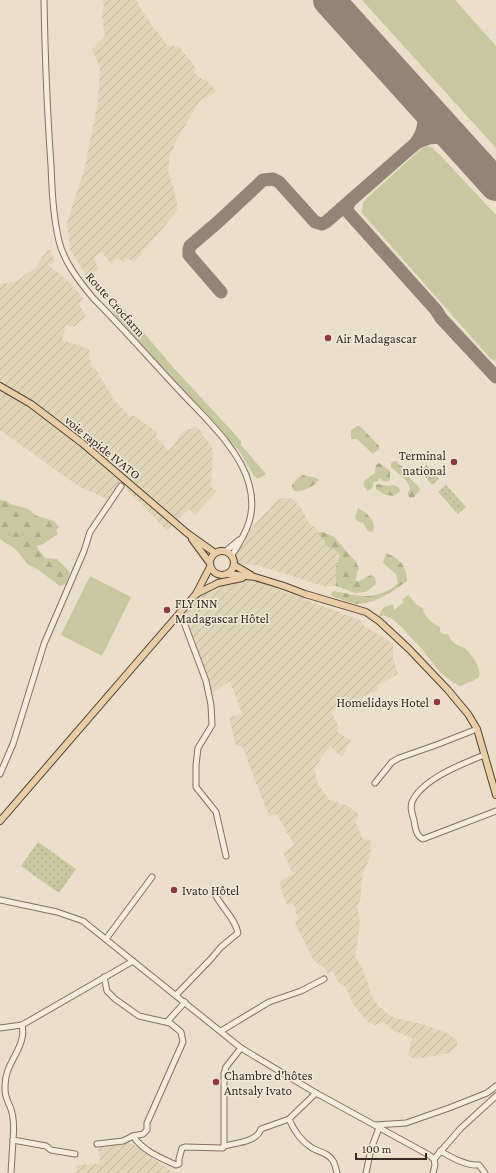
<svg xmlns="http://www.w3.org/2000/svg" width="496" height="1173" font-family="'Crimson Pro',serif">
  <defs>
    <pattern id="farmland-furrows" width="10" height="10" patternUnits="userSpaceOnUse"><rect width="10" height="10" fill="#e0d5b8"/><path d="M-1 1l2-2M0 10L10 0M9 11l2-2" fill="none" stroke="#c1b79e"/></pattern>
    <pattern id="forest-firs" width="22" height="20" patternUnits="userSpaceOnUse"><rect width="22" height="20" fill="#c7c89f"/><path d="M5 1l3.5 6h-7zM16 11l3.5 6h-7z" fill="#acac89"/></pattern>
    <pattern id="garden-dots" width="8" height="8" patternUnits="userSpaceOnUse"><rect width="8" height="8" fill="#c7c89f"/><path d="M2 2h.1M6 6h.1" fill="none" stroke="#acac89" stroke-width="1.8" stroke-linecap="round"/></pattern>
  </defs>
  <rect width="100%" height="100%" fill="#ebdeca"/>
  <g fill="url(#farmland-furrows)">
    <path d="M102 0H136L145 16 167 45 179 47 197 69 194 73 203 80 205 79 217 92 200 100 176 141 170 155 168 170 177 202V211L134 262 127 258 123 263 118 257 111 264 102 252 94 257 99 270 86 276 70 249 67 222 84 171 98 102 100 67 92 50 105 36 102 17 104 5Z"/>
    <path d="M47 250H51L54 262 48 265 69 282 83 298 79 304 86 317 74 327 66 325 62 340 89 349 91 367 96 369 103 382 114 400 130 417 133 415 157 432 156 437 169 451 178 439 179 435 187 429H191L195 426 203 432 202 435 211 444 213 451 211 487 217 491 195 515 189 509 167 531 120 482 108 499 78 486 0 430V284L15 282 35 268Z"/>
    <path d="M285 498 293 499 302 510 309 523 318 530 317 533 325 541V544L329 548 335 550 340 555 336 567V586L326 587 260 566 234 563 232 561 225 558 278 499Z"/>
    <path d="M235 580H247L258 582 360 620 365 627 385 638 393 644V658L398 674 377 686 378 690 364 696 353 707 348 705 338 707 331 712 339 727 337 730V732L351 740 342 758 330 746 315 767V772L318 784 329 800 348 806 359 815 355 821 363 839 371 841 370 857 364 871 361 887V897L357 906 360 924 355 956 362 968 370 989V993L379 1007 393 1017 421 1024 445 1032 457 1040V1046L450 1053 416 1059 408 1056 412 1038 394 1031 383 1022 375 1025 367 1021 355 1007 345 987 339 983 333 971 328 974 323 966 319 965 314 961 295 923 298 918 293 903 287 905 282 893 280 881 293 874 283 853 294 845 277 814 269 816 242 746H236L229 717 242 714 230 681 212 693 184 611 198 596 213 586Z"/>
    <path d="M123 1143H130L140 1148 173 1173H76V1165L100 1164 98 1145Z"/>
  </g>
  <g fill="#c7c89f">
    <path d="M362 0H455L496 46V148Z"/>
    <path d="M426 146 431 147 439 154 496 215V361L491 359 362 213 363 203 366 199 422 148Z"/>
    <path d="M116 300 171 365 241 441V445L266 474 258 479 254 476 240 452 115 315 111 308Z"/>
    <path d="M90 576 131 597 102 656 61 635Z"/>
    <path d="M409 594V596L417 605 423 608C423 616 433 624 440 627V632L443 634H448C451 643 456 644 464 648 470 651 483 670 479 677 478 679 463 685 460 686 439 675 435 665 421 648 415 641 407 634 402 627 398 625 397 623 395 621 392 618 388 618 384 615L381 616 379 618C380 608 384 607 393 604L394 610 404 602 402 600Z"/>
  </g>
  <g fill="url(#forest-firs)">
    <path d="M358 426 361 427 379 446V449L373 454 357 439H351V430Z"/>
    <path d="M394 461H397L398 464C405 467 405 472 409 477 413 482 418 484 420 490L414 497 410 498 408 495V493L410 489C408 479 398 474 391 467V463Z"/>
    <path d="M379 463 390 471V479L388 482 383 481 380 478 377 482H374L372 489 367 491 364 486V481L375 473 376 465Z"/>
    <path d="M303 475 317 478 319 480C313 487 303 492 294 491L292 488V485L298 478Z"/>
    <path d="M378 484 388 486 394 485 399 488 400 492 393 496 386 495 376 489V485Z"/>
    <path d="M0 500 6 501 10 504 28 509 37 516 54 521 59 527 56 530 58 534 43 544 37 546C38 551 43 554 45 558L57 559 70 572 66 584 60 586 37 569C27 566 23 557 16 550 11 545 5 543 0 539Z"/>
    <path d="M358 508C366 512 374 519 374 528L372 532 368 531 363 523 357 521 355 517Z"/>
    <path d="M319 532H323L334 537 356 562 359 569 357 572 356 581C363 581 366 576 372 575L375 578 376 584 366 592 355 593 336 586V567L340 555 335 550 329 548 325 544V541L317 533Z"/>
    <path d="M386 553C399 558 407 566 407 581 393 591 377 603 358 604 351 604 341 599 334 597L331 595 332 592 335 591C338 593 340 592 344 593 347 593 350 595 353 595 369 598 386 595 398 583L396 574 383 563Z"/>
  </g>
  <g fill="url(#garden-dots)">
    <path d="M427 465 439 479 432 485 420 471Z"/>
    <path d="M446 485 466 507 458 514 438 492Z"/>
    <path d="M38 842 76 869 59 893 21 866Z"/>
  </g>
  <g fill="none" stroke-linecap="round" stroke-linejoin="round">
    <g stroke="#928476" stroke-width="13">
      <path d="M415 144C432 133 449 137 463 149"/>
      <path d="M349 203 347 207 348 212 436 310 441 318 496 377"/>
      <path d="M221 292 189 255V249L190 246 218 222 263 180 273 179 279 182 315 222 322 224 326 222 415 144C426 130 427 113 417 98"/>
    </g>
    <path stroke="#928476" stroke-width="32" d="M329 0 496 185"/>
    <defs>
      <g id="minor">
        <path d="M44 0C45 55 47 110 51 165 52 190 53 216 59 241 64 262 79 281 93 298 123 328 150 359 179 390 203 416 240 449 249 484 257 513 247 532 232 555"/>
        <path d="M226 551 239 540"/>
        <path d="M180 612 206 681 211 705 212 725 198 748 196 765V787L216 812 226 856"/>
        <path d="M484 755C462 764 422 779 412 802 410 808 412 814 414 820 415 827 416 836 423 839L496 811"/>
        <path d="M0 774 13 744 44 644 84 551 90 532 121 486"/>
        <path d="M375 783 392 762 399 758 436 745 477 729"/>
        <path d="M0 900 57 912 83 921 241 1048 316 1093 429 1155 434 1159"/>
        <path d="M106 939 152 877"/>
        <path d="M104 977 107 991 115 999 139 1016 170 1023 181 1032 183 1042 147 1123V1130L143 1134 133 1136"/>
        <path d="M176 995 210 960 221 947 238 933C235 918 221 907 215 894"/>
        <path d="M167 1022 185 1002"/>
        <path d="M22 1025C26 1041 14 1055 8 1070 6 1075 5 1083 5 1089 5 1098 8 1101 11 1109 14 1118 14 1130 13 1140L46 1146 51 1150 75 1154"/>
        <path d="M0 1028 22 1025 133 961"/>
        <path d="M221 1031 269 1002 301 991 324 979"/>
        <path d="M316 1093 289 1119C294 1131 301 1141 312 1148 319 1152 329 1153 333 1161 335 1164 336 1169 337 1173"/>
        <path d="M375 1125 406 1123 449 1108 487 1093 496 1086"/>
        <path d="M97 1144 123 1141 133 1136C143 1151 161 1158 176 1165L179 1164V1159L182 1148 185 1147 223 1148 224 1146V1074L226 1067 241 1048"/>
        <path d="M224 1146C236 1143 257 1142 261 1129L289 1119"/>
        <path d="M440 1151C451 1157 466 1166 479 1165L485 1173"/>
        <path d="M434 1159 461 1128 496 1096"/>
        <path d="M11 1173 13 1140"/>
        <path d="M366 1173 371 1149 379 1128"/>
        <path d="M433 1173 435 1165 434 1159"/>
      </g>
      <g id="major">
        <path d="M0 386 31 404 82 443 187 533 215 553"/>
        <path d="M192 539 209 562"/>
        <circle cx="222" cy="563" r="12"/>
        <path d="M234 565 251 575"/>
        <path d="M228 574 255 577 284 586 305 594 366 612 379 621 409 649 448 690 468 714 477 729 496 795"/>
        <path d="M196 594 218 583 242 578"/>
        <path d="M0 821 196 594 210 567"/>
      </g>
    </defs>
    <use href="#minor" stroke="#867060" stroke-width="7"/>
    <use href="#major" stroke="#544034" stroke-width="8"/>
    <use href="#minor" stroke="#f6ecdd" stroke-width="5"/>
    <use href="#major" stroke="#e9cea7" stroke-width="6"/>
  </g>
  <g fill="#8f3640" stroke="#f3e9d9" stroke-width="1.5">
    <circle cx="328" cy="338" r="4"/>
    <circle cx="454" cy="462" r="4"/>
    <circle cx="167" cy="610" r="4"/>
    <circle cx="437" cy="702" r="4"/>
    <circle cx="174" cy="890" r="4"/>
    <circle cx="216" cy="1082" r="4"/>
  </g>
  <g text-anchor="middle" stroke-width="3" stroke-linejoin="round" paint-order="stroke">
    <g font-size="13" fill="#382a22" stroke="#f3e9d9">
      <text transform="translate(116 304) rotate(48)" y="5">Route Crocfarm</text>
      <text transform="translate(103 447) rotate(39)" y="5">voie rapide IVATO</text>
    </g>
    <g font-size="13" fill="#382a22" stroke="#f3e9d9" text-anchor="start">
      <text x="336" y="343">Air Madagascar</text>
      <text x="446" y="460" text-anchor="end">Terminal<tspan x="446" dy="15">national</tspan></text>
      <text x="175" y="608">FLY INN<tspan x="175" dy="15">Madagascar Hôtel</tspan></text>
      <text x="429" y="707" text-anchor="end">Homelidays Hotel</text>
      <text x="182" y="895">Ivato Hôtel</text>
      <text x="224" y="1080">Chambre d'hôtes<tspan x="224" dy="15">Antsaly Ivato</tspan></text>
    </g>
  </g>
  <path d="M356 1153v6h70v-6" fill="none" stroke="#382a22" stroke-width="2"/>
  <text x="362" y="1153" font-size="12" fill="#382a22" stroke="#f3e9d9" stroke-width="3" paint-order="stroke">100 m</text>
</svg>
